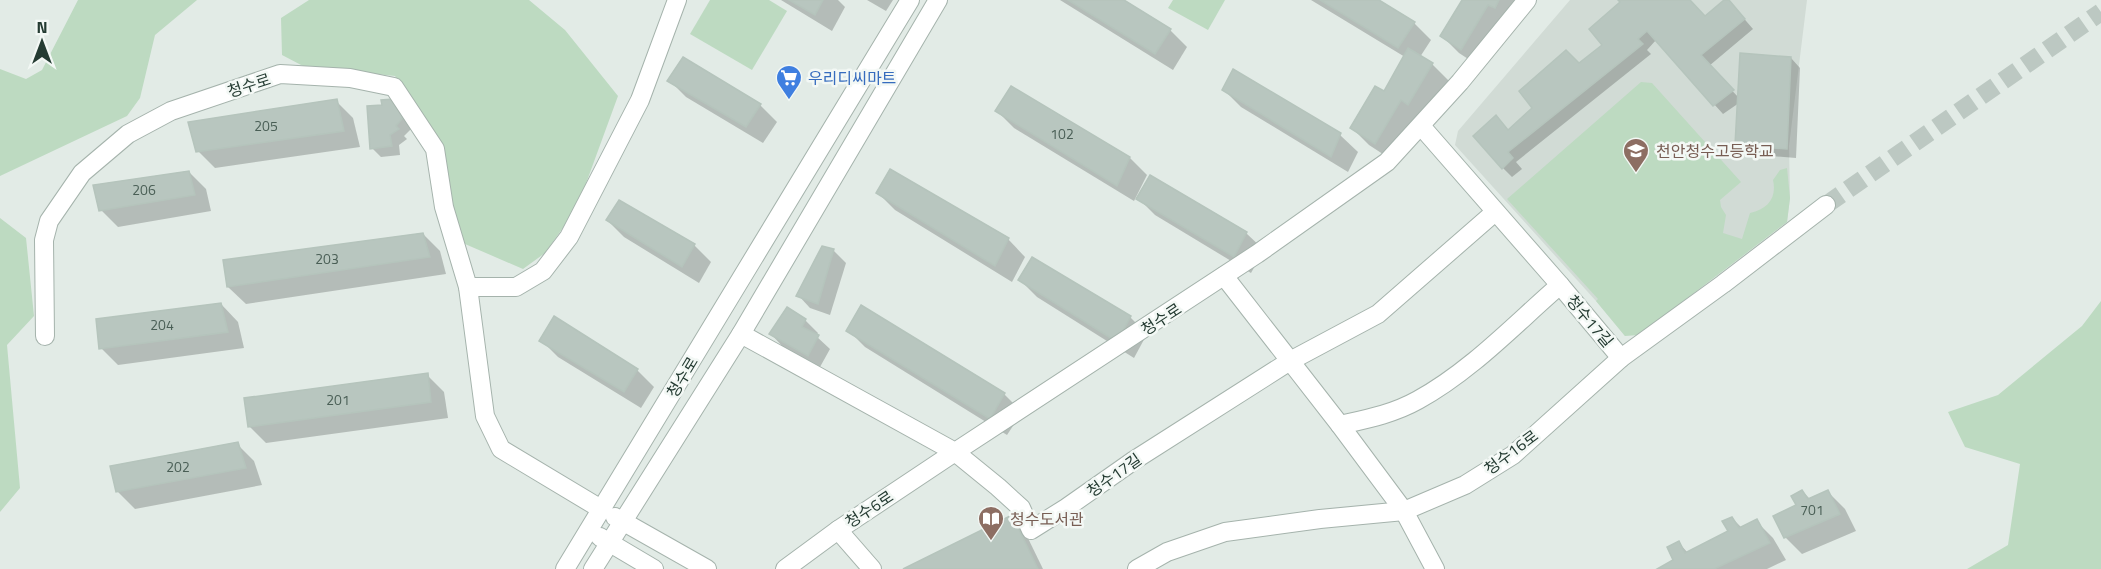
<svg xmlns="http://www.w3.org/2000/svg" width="2101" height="569" font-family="'Titillium Web','Noto Sans KR',sans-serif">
  <rect width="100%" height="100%" fill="#e2ebe6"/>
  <path fill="#d1dbd5" d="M1570 0H1807L1789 146 1790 198 1787 222 1625 336 1596 301 1455 145 1458 131Z"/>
  <g fill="#bddac1">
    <path d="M78 0H197L155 35 140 98 127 116 0 176V69L26 79 42 70Z"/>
    <path d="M309 0H529L565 30 618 96 577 208 545 253 523 269 465 244 452 223 442 145 395 76 303 66 282 55 281 18Z"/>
    <path d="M710 0H769L787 11 752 70 690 34Z"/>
    <path d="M1173 0H1225L1208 30 1168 8Z"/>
    <path d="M1641 82 1652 83 1741 182 1720 200 1721 207 1726 215 1723 233 1742 239 1750 213C1768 209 1777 198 1773 180L1780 170 1787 168 1790 198 1787 222 1639 335 1625 336 1596 301 1598 299 1507 199Z"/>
    <path d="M0 218 26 238 34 316 7 345 20 488 0 512Z"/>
    <path d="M2101 301V569H1967L2008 545 2020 464 1965 447 1948 412 1998 395 2082 326Z"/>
  </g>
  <g fill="#0003">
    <path d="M781 0H838L845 7 832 31Z"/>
    <path d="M867 0H893L886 11Z"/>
    <path d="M1060 0H1121L1170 30 1187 47 1173 70Z"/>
    <path d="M1311 0H1377L1414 23 1431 40 1420 57 1432 64 1449 81 1392 160 1369 145 1352 128 1385 93 1405 57Z"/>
    <path d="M1464 0H1526L1479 66 1459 53 1442 36Z"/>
    <path d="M1620 0H1689L1706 18 1728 0 1753 29 1709 66 1739 98 1791 58 1800 68 1796 158 1746 154 1737 145 1739 103 1723 114 1656 40 1647 50 1651 54 1516 162 1522 169 1512 177 1503 168 1496 117 1509 131 1579 65 1604 45 1622 2Z"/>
    <path d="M1234 71 1340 135 1358 152 1348 172 1241 107 1224 90Z"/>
    <path d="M669 80 760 105 777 122 763 143 686 97Z"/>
    <path d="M1012 88 1130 158 1147 175 1134 201 1014 128 997 111Z"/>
    <path d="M336 101 353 118 360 147 215 168 198 151Z"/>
    <path d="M383 101 415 125 404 136 407 139 399 145 400 155 381 157 372 148 384 106Z"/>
    <path d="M189 172 206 189 211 211 118 227 101 210Z"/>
    <path d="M878 193 1008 239 1025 257 1012 282 895 210Z"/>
    <path d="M1138 198 1246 233 1264 250 1251 273 1155 215Z"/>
    <path d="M607 220 694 245 711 262 699 283 624 237Z"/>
    <path d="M423 234 440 251 446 274 246 304 228 287Z"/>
    <path d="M833 250 846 263 830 315 810 308 798 295Z"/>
    <path d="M1020 280 1130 317 1147 334 1134 358 1037 297Z"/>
    <path d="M221 304 238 322 244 348 118 365 101 348Z"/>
    <path d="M862 307 1005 395 1022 412 1007 435 865 347 848 330Z"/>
    <path d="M788 309 806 321 818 333 816 336 830 349 820 367 783 347 771 334Z"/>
    <path d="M541 340 637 370 654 387 641 408 558 357Z"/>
    <path d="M427 375 444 392 448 418 266 443 249 426Z"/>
    <path d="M237 444 254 461 262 485 135 509 118 492Z"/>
    <path d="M1802 491 1810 499 1828 492 1845 509 1856 531 1802 554 1785 537Z"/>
    <path d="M1011 517 1024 530 1043 569H907Z"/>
    <path d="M1732 518 1742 528 1756 521 1773 538 1786 560 1767 569H1660L1675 561 1679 543 1688 553 1730 532Z"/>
  </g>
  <g fill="#b8c6bf" stroke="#b5c4bc" stroke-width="1.5">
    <path d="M789 0H823L815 15Z"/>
    <path d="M1068 0H1124L1171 29 1155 54Z"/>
    <path d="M1320 0H1379L1415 22 1398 48Z"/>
    <path d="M1462 0H1499L1495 8 1488 5 1461 50 1440 36Z"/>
    <path d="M1618 0H1690L1705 16 1724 0H1729L1745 19 1701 55 1734 90 1713 106 1647 31 1638 39 1643 44 1508 152 1513 158 1502 169 1473 136 1496 115 1508 130 1532 108 1519 91 1566 50 1579 63 1602 45 1589 29 1620 2Z"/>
    <path d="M1408 48 1433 63 1408 105 1401 100 1375 144 1350 128 1375 86 1384 91Z"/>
    <path d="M1740 53 1791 57 1787 149 1735 145Z"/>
    <path d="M683 57 761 104 746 127 667 81Z"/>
    <path d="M1233 69 1341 133 1331 157 1222 90Z"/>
    <path d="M1011 86 1130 157 1117 186 995 111Z"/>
    <path d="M337 99 344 131 196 152 188 122Z"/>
    <path d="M393 99 406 114 396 126 399 129 390 135 392 146 370 149 367 106 382 105 381 100Z"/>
    <path d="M890 169 1009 238 995 266 876 193Z"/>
    <path d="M189 171 195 195 99 211 93 185Z"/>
    <path d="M1150 175 1247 232 1234 257 1136 199Z"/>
    <path d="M619 200 695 244 682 267 606 220Z"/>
    <path d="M423 233 430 257 227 287 223 260Z"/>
    <path d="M822 246 834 249 818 304 796 296Z"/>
    <path d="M1032 257 1131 316 1117 342 1018 280Z"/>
    <path d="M221 303 228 332 99 349 96 319Z"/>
    <path d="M861 305 1005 393 990 419 846 331Z"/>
    <path d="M787 307 806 319 802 327 819 335 808 356 769 334Z"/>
    <path d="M554 316 638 369 624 392 539 341Z"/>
    <path d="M428 373 431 402 248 427 244 398Z"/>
    <path d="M238 442 246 468 116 492 110 466Z"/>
    <path d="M1802 490 1808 499 1828 490 1840 514 1784 538 1773 516 1796 505 1791 496Z"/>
    <path d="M1012 515 1038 569H903Z"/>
    <path d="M1732 517 1739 528 1757 519 1770 543 1714 569H1657L1673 560 1667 547 1679 541 1685 553 1728 531 1722 521Z"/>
  </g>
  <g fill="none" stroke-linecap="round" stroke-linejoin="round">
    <path stroke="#bcc8c2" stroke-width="18" stroke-dasharray="18 9" stroke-linecap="butt" d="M1826 205 2101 12"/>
    <defs>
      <g id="minor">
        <path d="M1421 126 1560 285 1621 358"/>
        <path d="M1224 276 1340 425 1404 511"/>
        <path d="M468 287H516L543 271 569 237 640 100 677 0"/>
        <path d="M741 334 955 452 1257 254 1387 162 1460 82 1527 0"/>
        <path d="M45 336 44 240 49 221 82 173 128 134 171 111 280 74 350 78 394 87 435 149 444 207 468 287 485 416 501 449 601 509"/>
        <path d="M1340 425C1367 419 1393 414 1418 400 1471 371 1515 324 1560 285"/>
        <path d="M838 530 872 569"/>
        <path d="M785 569 838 530 955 452 998 487 1021 508 1031 530 1066 508 1133 461 1290 361 1378 314 1495 212"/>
      </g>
      <g id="tertiary">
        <path d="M1404 511 1435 569"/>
        <path d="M615 517 707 569"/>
        <path d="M600 537 654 569"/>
        <path d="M565 569 910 0"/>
        <path d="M593 569 741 334 938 0"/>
        <path d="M1137 569 1167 552 1225 532 1320 519 1404 511 1465 485 1513 455 1621 358 1723 284 1826 205"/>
      </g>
    </defs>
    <use href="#minor" stroke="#a5b3ac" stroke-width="20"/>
    <use href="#tertiary" stroke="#a5b3ac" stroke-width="20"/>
    <use href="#minor" stroke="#fff" stroke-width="18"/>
    <use href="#tertiary" stroke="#fff" stroke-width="18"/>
  </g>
  <defs>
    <symbol id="supermarket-pin" viewBox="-11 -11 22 30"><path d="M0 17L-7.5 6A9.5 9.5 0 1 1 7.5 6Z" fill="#3f7fe0" stroke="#f3f8f5"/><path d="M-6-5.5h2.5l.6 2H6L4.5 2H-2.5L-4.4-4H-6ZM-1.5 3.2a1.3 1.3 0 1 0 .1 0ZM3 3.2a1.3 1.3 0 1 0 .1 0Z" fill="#fff"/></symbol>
    <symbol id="school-pin" viewBox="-11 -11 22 30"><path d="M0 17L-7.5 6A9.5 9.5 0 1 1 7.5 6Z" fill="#8d6e63" stroke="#f3f8f5"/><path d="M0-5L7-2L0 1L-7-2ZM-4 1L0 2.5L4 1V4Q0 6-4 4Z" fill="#fff"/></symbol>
    <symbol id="library-pin" viewBox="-11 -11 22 30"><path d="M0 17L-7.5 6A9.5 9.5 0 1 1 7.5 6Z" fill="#8d6e63" stroke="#f3f8f5"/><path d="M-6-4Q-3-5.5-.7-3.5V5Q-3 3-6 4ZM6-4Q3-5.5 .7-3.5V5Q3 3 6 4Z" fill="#fff"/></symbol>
  </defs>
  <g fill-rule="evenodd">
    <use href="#supermarket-pin" x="774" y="63" width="30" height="40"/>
    <use href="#school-pin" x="1621" y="136" width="30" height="40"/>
    <use href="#library-pin" x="976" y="504" width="30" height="40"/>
  </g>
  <g text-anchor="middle" stroke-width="5" stroke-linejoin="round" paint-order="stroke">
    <g font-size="14" fill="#495e55">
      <text x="266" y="131">205</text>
      <text x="1062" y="139">102</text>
      <text x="144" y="195">206</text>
      <text x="327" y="264">203</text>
      <text x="162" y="330">204</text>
      <text x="338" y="405">201</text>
      <text x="178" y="472">202</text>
      <text x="1812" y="515">701</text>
    </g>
    <g font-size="16" fill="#366cbe" stroke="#f3f8f5" text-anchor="start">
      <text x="808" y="84">우리디씨마트</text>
    </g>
    <g font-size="16" fill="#243b32" stroke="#f3f8f5">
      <text transform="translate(249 85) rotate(-18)" y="6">청수로</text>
      <text transform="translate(1161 319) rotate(-33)" y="6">청수로</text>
      <text transform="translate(1590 321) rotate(50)" y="6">청수17길</text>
      <text transform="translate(682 377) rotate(-59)" y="6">청수로</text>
      <text transform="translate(1511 452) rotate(-37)" y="6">청수16로</text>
      <text transform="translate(1114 475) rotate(-35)" y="6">청수17길</text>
      <text transform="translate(869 509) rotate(-33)" y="6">청수6로</text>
    </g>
    <g font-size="16" fill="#785e54" stroke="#f3f8f5" text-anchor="start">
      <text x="1656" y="157">천안청수고등학교</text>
      <text x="1010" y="525">청수도서관</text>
    </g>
  </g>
  <g transform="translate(42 42)" stroke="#f3f8f5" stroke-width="4.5" paint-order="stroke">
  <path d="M0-4.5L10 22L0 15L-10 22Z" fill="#243b32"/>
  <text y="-9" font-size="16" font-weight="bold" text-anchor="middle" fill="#243b32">N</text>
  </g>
</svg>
